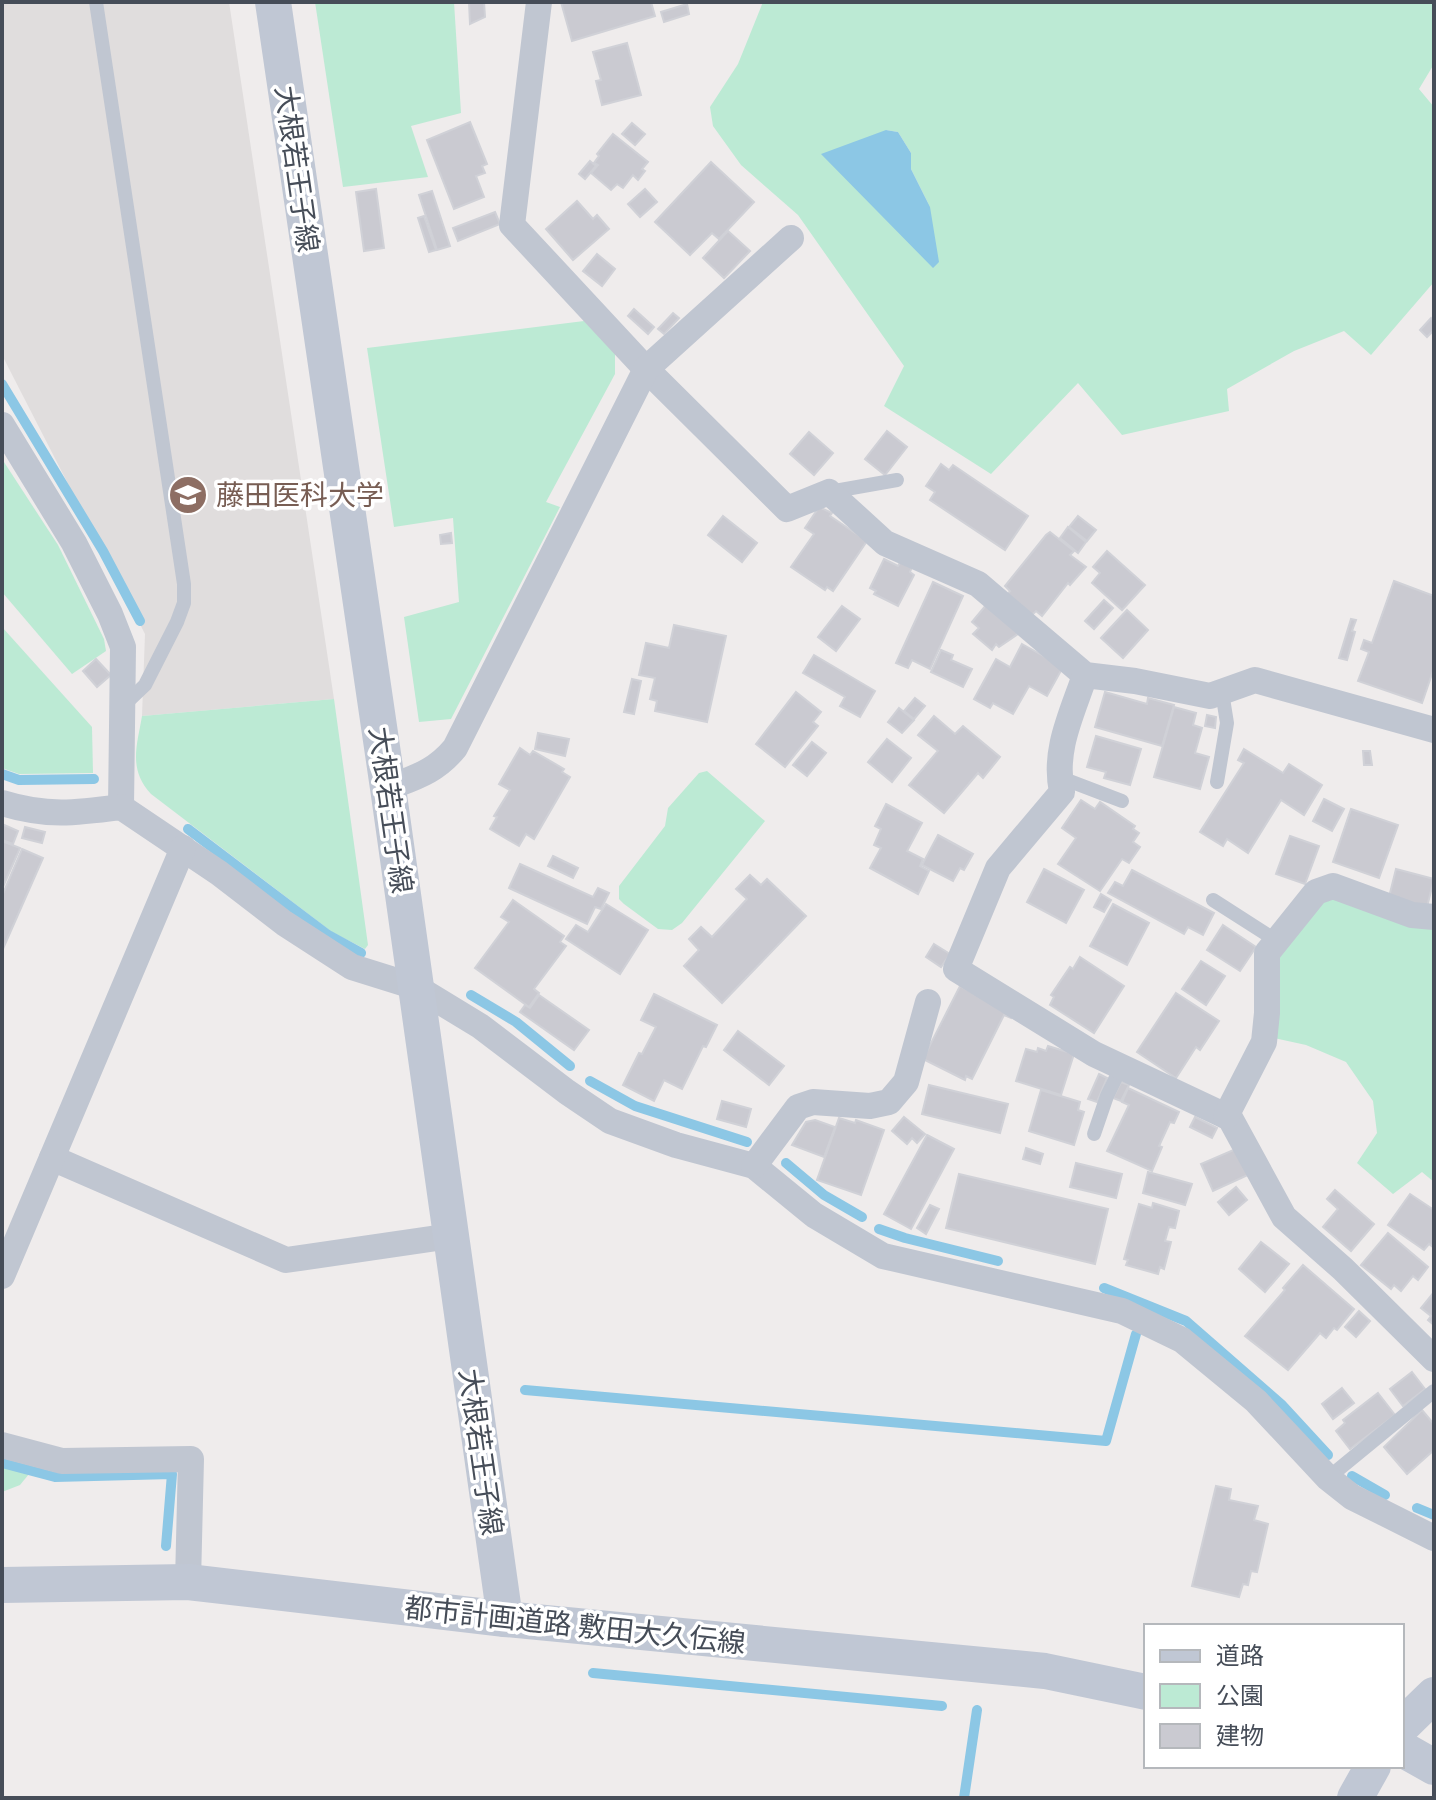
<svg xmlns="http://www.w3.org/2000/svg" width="1436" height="1800" font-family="'Fira Sans Condensed','Noto Sans JP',sans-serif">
  <rect width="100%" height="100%" fill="#efecec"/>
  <path fill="#e0dddd" d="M2 2H229L334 699 142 716 145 634 2 355Z"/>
  <g fill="#bcead4" fill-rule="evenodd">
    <path d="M315 2H454L461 113 411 126 428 177 343 187Z"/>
    <path d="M763 2H1434V64L1419 89 1434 107V282L1371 355 1344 331 1294 351 1227 389 1229 411 1122 435 1078 383 991 474 884 406 904 366 798 215 741 165 713 126 710 107 738 64ZM886 130 898 132 911 153V169L930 207Z"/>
    <path d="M584 321 615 353V374L546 502 560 507 451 719 419 722 404 617 459 602 453 518 394 527 367 348Z"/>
    <path d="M2 459 58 545 104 639 106 651 72 674 2 592Z"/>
    <path d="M2 627 92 727 93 773 19 774 2 768Z"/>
    <path d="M334 699 368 945 365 949 332 932 151 794C128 769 137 746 142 716Z"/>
    <path d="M707 771 765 821 682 923 672 930 658 929 624 904 619 899V886L665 826 668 808 699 773Z"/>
    <path d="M1337 893 1434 927V1182L1422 1172 1393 1194 1357 1163 1377 1133 1373 1101 1346 1062 1306 1045 1274 1038V959L1312 904Z"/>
    <path d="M2 1467 29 1474 20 1485 2 1492Z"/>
  </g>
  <path fill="#8cc7e5" d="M886 130 898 132 911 153V169L930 207 939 262 933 268 821 154Z"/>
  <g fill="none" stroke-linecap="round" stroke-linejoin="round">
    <g stroke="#8cc7e5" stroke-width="10">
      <path d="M2 384 103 551 140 621"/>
      <path d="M2 774 19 780 94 779"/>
      <path d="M188 829 328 935 361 953"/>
      <path d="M471 995 516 1022 570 1066"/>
      <path d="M590 1081 635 1106 747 1142"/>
      <path d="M786 1163 824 1195 862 1217"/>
      <path d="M879 1229 905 1238 998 1261"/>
      <path d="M1104 1288 1186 1321 1281 1404 1328 1455"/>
      <path d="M525 1390 1106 1441 1136 1334"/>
      <path d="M2 1463 55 1477 172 1474 166 1546"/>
      <path d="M1352 1476 1385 1495"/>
      <path d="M1417 1508 1434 1515"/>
      <path d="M593 1673 942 1706"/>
      <path d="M964 1798 977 1710"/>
    </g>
  </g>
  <g fill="#cacad1" stroke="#d0d1d7" stroke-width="2">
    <path d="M469 2H484L485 17 470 24Z"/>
    <path d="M561 2H651L655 16 572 41Z"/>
    <path d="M687 4 689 14 664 22 661 12Z"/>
    <path d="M627 43 641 95 602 105 596 81 601 80 593 52Z"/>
    <path d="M470 122 487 164 482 166 485 173 476 176 484 197 454 209 427 140Z"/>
    <path d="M632 123 645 134 635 145 622 134Z"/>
    <path d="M613 134 648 162 642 169 645 171 638 180 633 175 623 188 617 184 611 190 591 173 598 165 594 163 599 156 597 154Z"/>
    <path d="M590 161 596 166 585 179 579 174Z"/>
    <path d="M711 162 754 202 719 239 712 233 690 255 655 222Z"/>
    <path d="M376 189 384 248 364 251 356 192Z"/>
    <path d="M645 189 657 202 640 217 628 204Z"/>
    <path d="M432 191 450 246 437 250 419 195Z"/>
    <path d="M577 201 593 219 597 215 609 229 573 260 546 229Z"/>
    <path d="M495 212 500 224 458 241 453 228Z"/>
    <path d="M424 216 436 250 429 252 418 218Z"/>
    <path d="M728 231 750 251 724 278 703 258Z"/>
    <path d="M597 254 615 269 602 286 583 271Z"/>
    <path d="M634 309 654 327 648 334 628 316Z"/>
    <path d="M673 313 679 318 664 334 658 329Z"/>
    <path d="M1431 318 1434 322V330L1427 337 1420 330Z"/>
    <path d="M887 431 907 447 885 475 865 459Z"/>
    <path d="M809 432 833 453 814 475 790 454Z"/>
    <path d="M941 464 949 470 953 465 1028 516 1005 550 930 500 935 492 926 486Z"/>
    <path d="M819 507 832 513 830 516 867 541 833 591 827 587 825 590 791 567 814 534 805 528Z"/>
    <path d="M723 516 757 543 742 562 708 535Z"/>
    <path d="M1078 516 1096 530 1087 541 1069 527Z"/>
    <path d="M1068 527 1086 542 1078 553 1060 538Z"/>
    <path d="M1050 532 1074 551 1070 555 1086 567 1070 585 1068 583 1042 616 1036 611 1032 615 1007 595 1010 591 1005 586 1046 535Z"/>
    <path d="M451 533 452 543 441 544 440 535Z"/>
    <path d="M1107 551 1145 585 1122 610 1092 583 1100 573 1093 567Z"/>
    <path d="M884 559 898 566 901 561 912 567 910 572 914 575 898 606 874 594 876 591 870 588Z"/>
    <path d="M1394 581 1434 596V668L1422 703 1358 681 1369 652 1361 649 1364 640 1372 643Z"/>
    <path d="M933 582 963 596 930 669 912 660 908 668 896 663Z"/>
    <path d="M1104 600 1113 608 1094 629 1085 621Z"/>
    <path d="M987 604 1021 632 999 647 996 644 992 650 973 634 979 628 972 622Z"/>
    <path d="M842 606 860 619 836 651 818 637Z"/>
    <path d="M1127 610 1148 630 1123 658 1101 638Z"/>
    <path d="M1351 619 1356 620 1352 631 1355 632 1347 660 1339 658Z"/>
    <path d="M674 625 726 636 707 722 655 711 657 701 650 699 655 678 639 675 646 643 669 648Z"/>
    <path d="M1022 644 1063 667 1047 696 1029 686 1013 714 993 703 990 708 974 699 996 659 1010 667Z"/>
    <path d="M941 650 953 655 951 660 972 669 963 687 931 672Z"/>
    <path d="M814 655 875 691 860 717 840 706 845 697 803 673Z"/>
    <path d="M96 659 111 675 97 687 83 671Z"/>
    <path d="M632 679 641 681 634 714 624 712Z"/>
    <path d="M796 692 821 712 813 722 818 726 785 767 756 744Z"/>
    <path d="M1105 692 1147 704 1148 698 1174 705 1162 746 1095 727Z"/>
    <path d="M915 698 925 706 914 719 904 711Z"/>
    <path d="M1174 707 1196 713 1193 725 1202 728 1195 753 1209 757 1200 789 1154 777Z"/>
    <path d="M899 708 914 720 902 733 888 722Z"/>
    <path d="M1207 715 1216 717 1215 728 1205 726Z"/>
    <path d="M934 716 955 734 963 726 1000 757 983 778 978 773 944 813 909 785 938 751 918 735Z"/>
    <path d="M538 733 569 739 565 756 535 749Z"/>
    <path d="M1096 736 1141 749 1130 785 1104 778 1106 772 1087 767Z"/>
    <path d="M887 739 911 758 892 782 868 762Z"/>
    <path d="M812 742 826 753 807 776 793 765Z"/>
    <path d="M520 748 530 755 533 751 564 769 562 772 570 777 534 839 526 834 519 846 490 829 497 817 494 816 510 790 499 784Z"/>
    <path d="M1244 749 1283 773 1289 764 1322 785 1304 815 1281 800 1248 853 1227 839 1223 846 1200 832 1244 763 1238 760Z"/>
    <path d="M1363 751H1370L1372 765H1364Z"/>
    <path d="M1324 799 1344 809 1332 831 1313 821Z"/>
    <path d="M1081 800 1095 809 1100 802 1135 826 1133 829 1139 833 1133 842 1140 847 1129 863 1122 859 1100 891 1058 864 1076 838 1062 828Z"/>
    <path d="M886 804 922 823 907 851 923 859 920 866 929 871 918 894 870 868 881 848 874 845 881 829 875 826Z"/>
    <path d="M1351 809 1398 825 1379 878 1333 862Z"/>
    <path d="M2 824 18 831 13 844 2 840Z"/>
    <path d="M25 827 45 832 42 843 22 838Z"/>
    <path d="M938 835 973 854 964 870 960 868 953 881 922 865Z"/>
    <path d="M1290 836 1319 846 1305 884 1276 874Z"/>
    <path d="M2 841 20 848 2 889Z"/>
    <path d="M22 849 43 858 2 951V896Z"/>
    <path d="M553 856 578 868 573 878 548 866Z"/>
    <path d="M520 864 593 897 598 888 609 893 601 909 595 907 587 924 509 888Z"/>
    <path d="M1044 869 1084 890 1066 923 1027 902Z"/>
    <path d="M1396 869 1434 879 1427 907 1389 897Z"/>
    <path d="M1132 870 1214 913 1203 935 1188 927 1184 934 1108 893 1115 882 1123 886Z"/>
    <path d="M750 875 761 885 767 879 806 916 722 1003 684 966 699 950 689 939 701 927 712 937 747 899 736 889Z"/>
    <path d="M1101 894 1111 900 1104 912 1094 907Z"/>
    <path d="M513 900 564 936 560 942 566 946 534 989 539 993 529 1007 475 968 509 922 501 917Z"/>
    <path d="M606 904 648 930 620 974 566 939 576 925 588 932Z"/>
    <path d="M1113 904 1149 923 1127 965 1090 946Z"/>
    <path d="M1223 925 1256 947 1240 971 1207 950Z"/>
    <path d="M934 944 950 954 941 967 926 957Z"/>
    <path d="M1080 957 1124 986 1094 1033 1050 1005 1054 997 1051 995 1070 967 1073 969Z"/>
    <path d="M1201 961 1225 976 1206 1005 1182 989Z"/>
    <path d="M960 986 1013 1013 1011 1018 1004 1015 972 1079 966 1076 965 1080 923 1059Z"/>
    <path d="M1176 993 1219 1021 1200 1050 1196 1047 1176 1078 1137 1052Z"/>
    <path d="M654 994 717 1025 706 1047 703 1046 682 1089 664 1080 654 1101 623 1085 639 1053 642 1054 656 1027 641 1020Z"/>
    <path d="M539 995 589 1030 574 1050 520 1012 525 1005 530 1008Z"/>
    <path d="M738 1031 784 1066 769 1085 724 1050Z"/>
    <path d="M1048 1046 1074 1054 1061 1095 1016 1081 1026 1049 1037 1052 1038 1048 1046 1051Z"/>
    <path d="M1099 1074 1107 1078 1097 1102 1088 1099Z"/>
    <path d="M1121 1082 1129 1085 1121 1101 1113 1098Z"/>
    <path d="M929 1085 1008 1104 1000 1133 922 1114Z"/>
    <path d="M1128 1088 1179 1112 1174 1123 1170 1122 1159 1146 1162 1147 1152 1171 1107 1151 1129 1105 1122 1102Z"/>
    <path d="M1041 1090 1080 1102 1078 1110 1084 1112 1074 1145 1029 1131Z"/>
    <path d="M722 1101 751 1109 746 1127 717 1119Z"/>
    <path d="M904 1117 925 1134 917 1143 912 1138 907 1144 892 1131Z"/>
    <path d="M1195 1117 1217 1128 1212 1138 1190 1127Z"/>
    <path d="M839 1118 855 1123 856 1120 884 1130 861 1195 817 1180Z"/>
    <path d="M815 1120 835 1127 824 1157 792 1145 806 1122Z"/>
    <path d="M927 1135 954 1149 911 1229 884 1214Z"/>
    <path d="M1026 1148 1043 1154 1040 1164 1023 1159Z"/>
    <path d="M1238 1148 1250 1174 1213 1191 1201 1164Z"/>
    <path d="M1076 1163 1122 1174 1116 1198 1070 1187Z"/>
    <path d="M1148 1172 1192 1184 1185 1205 1143 1193Z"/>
    <path d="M959 1174 1108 1209 1095 1264 946 1228Z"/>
    <path d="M1236 1187 1247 1200 1229 1215 1218 1202Z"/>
    <path d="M1335 1190 1374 1224 1351 1251 1323 1227 1338 1209 1327 1199Z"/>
    <path d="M1410 1194 1434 1210V1248L1429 1244 1424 1250 1388 1225Z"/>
    <path d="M1153 1203 1179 1211 1175 1228 1169 1227 1165 1241 1171 1242 1164 1269 1160 1267 1158 1274 1126 1265 1128 1260 1124 1259 1139 1204 1152 1208Z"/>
    <path d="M930 1205 939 1209 926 1234 917 1228Z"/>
    <path d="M1388 1233 1428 1267 1418 1280 1413 1276 1401 1291 1394 1285 1391 1289 1361 1265Z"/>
    <path d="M1261 1242 1289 1264 1265 1292 1239 1269Z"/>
    <path d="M1303 1265 1354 1309 1337 1330 1334 1328 1326 1338 1320 1333 1288 1370 1245 1336 1285 1290 1283 1288Z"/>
    <path d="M1434 1292V1325L1428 1320 1431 1316 1421 1308Z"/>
    <path d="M1359 1311 1370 1321 1356 1337 1345 1327Z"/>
    <path d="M1412 1372 1425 1389 1403 1406 1390 1389Z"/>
    <path d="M1342 1388 1354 1403 1333 1419 1322 1404Z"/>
    <path d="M1378 1393 1395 1415 1350 1449 1336 1431 1345 1423 1343 1420Z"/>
    <path d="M1422 1410 1432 1422 1434 1421V1450L1407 1474 1384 1447Z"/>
    <path d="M1216 1486 1231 1489 1229 1500 1258 1506 1254 1520 1268 1524 1257 1572 1251 1571 1248 1585 1243 1584 1239 1597 1192 1586Z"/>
  </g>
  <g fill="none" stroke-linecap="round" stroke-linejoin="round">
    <g stroke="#c0c6d1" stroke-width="14">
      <path d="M96 2 184 584V603L177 622 145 685 124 705"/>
      <path d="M829 492 897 480"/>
      <path d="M1059 777 1122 801"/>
      <path d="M1217 782 1227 723 1222 692"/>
      <path d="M1213 900 1277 941"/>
      <path d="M1094 1134 1107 1096 1121 1067"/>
      <path d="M1328 1478 1434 1391"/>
    </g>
    <g stroke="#c0c6d1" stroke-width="26">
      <path d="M539 2 512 225 646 369 787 509 829 492 885 543 978 584 1085 675 1135 681 1210 696 1255 680 1434 730"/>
      <path d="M2 425 74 543 110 614 123 647 121 807"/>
      <path d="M1085 675C1072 714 1053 750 1062 792L998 868 956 969 1094 1054 1230 1118 1284 1217 1343 1269 1434 1359"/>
      <path d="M388 788C416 777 435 772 455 748L646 369 791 238"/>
      <path d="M2 803C47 817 76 813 121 807L219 873 284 923 352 967 416 987 480 1026 567 1092 610 1121 676 1145 754 1166 814 1215 883 1256 1122 1311 1182 1340 1256 1401 1328 1478 1352 1497 1434 1538"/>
      <path d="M1226 1116 1264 1042 1267 1013V953L1316 892 1333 886 1412 915 1434 917"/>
      <path d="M52 1158 286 1260 451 1236"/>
      <path d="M754 1166 798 1107 813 1102 870 1106 889 1102 906 1082 928 1002"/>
      <path d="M2 1276 183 848"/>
      <path d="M2 1445 62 1461 191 1459 188 1582"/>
    </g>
    <g stroke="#c0c7d4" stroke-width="36">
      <path d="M273 2 388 788 505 1619"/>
      <path d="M2 1585 188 1582 505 1619 1045 1671 1146 1692"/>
      <path d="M1402 1726 1434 1695"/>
      <path d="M1402 1749 1434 1767"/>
      <path d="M1355 1798 1373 1766"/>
    </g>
  </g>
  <defs>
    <symbol id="university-disc" viewBox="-11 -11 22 22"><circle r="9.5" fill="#8d6e63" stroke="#fff"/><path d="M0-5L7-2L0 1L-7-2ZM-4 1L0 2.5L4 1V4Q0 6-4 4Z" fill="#fff"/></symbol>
  </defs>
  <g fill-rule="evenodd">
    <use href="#university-disc" x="166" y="473" width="44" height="44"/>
  </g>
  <g text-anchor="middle" stroke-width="7" stroke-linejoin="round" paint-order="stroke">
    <g font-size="28" fill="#464d58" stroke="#fff">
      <text transform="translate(297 169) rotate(82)" y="10">大根若王子線</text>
      <text transform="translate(391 810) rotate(82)" y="10">大根若王子線</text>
      <text transform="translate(481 1452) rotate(82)" y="10">大根若王子線</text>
      <text transform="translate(575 1625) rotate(6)" y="10">都市計画道路 敷田大久伝線</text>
    </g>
    <g font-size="28" fill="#785e54" stroke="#fff" text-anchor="start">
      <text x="216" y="505">藤田医科大学</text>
    </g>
  </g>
  <rect width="1436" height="1800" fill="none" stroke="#464d58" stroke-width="8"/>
  <rect x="1144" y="1624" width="260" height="144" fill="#ffffff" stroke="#b5b8bc" stroke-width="2"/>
  <rect x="1160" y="1650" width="40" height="12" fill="#c0c7d4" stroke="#b5b8bc" stroke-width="2"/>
  <text x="1216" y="1664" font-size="24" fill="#464d58">道路</text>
  <rect x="1160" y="1684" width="40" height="24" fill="#bcead4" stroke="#b5b8bc" stroke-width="2"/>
  <text x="1216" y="1704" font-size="24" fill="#464d58">公園</text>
  <rect x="1160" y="1724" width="40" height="24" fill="#cacad1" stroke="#b5b8bc" stroke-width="2"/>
  <text x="1216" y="1744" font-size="24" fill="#464d58">建物</text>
</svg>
